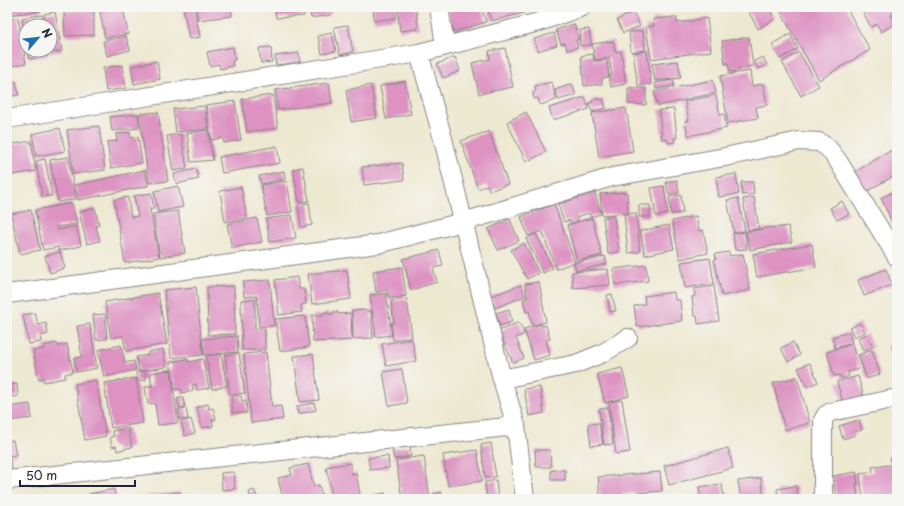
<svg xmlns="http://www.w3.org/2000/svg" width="904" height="506" font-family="'Playpen Sans',sans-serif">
  <rect width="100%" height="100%" fill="#f6f6f2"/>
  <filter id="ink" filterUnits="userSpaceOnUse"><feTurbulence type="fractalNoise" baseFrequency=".025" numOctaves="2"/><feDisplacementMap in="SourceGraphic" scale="8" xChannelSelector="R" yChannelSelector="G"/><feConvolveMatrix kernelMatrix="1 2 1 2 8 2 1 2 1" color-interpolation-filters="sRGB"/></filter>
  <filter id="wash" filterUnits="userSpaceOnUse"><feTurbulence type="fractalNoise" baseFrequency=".012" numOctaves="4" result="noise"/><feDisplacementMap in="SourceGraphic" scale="16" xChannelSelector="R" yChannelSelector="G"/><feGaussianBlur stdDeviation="0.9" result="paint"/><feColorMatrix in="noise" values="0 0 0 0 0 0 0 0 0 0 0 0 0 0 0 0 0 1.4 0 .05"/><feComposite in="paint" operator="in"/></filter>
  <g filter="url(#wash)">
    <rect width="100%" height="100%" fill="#ede8d0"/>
    <g id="blocks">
      <g fill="#dd92c2">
        <path d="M7 7H41V11L7 15Z"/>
        <path d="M99 7H123L128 34 105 38Z"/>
        <path d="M183 7H194L200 37 189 39Z"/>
        <path d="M196 7H231L232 16 198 20Z"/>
        <path d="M275 7H303L304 16 276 18Z"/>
        <path d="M309 7H330L331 15 311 18Z"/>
        <path d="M373 7H394L396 18 374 21Z"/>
        <path d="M397 7H416L418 29 400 31Z"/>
        <path d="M458 7H481L486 22 454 32 447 10Z"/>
        <path d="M500 7H522L524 13 491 21 488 10Z"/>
        <path d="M746 7H768L775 19 758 29Z"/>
        <path d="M783 7H846L870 50 819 80 779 9Z"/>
        <path d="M860 7H891L894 14 891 15 895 24 881 32 877 24 871 27Z"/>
        <path d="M64 11H94V35L65 36Z"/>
        <path d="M55 12 62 51 50 53V26H46L44 14Z"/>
        <path d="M633 12 640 26 623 33 617 20Z"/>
        <path d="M42 15 44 26H26V37H25L22 18Z"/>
        <path d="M676 17 677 23 707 18 711 51 651 59 646 27 654 26 653 19Z"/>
        <path d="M18 18 26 63 7 67V19Z"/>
        <path d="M574 24 579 39 576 40 578 47 567 50 565 43 561 44 556 30Z"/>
        <path d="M348 25 353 52 340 55 334 27Z"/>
        <path d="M589 29 591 45 580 46 579 37H581L580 30Z"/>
        <path d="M643 31 645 50 631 52 629 32Z"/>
        <path d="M332 33 336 51 322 54 318 36Z"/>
        <path d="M554 33 557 45 538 51 534 39Z"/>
        <path d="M790 34 798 49 780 59 772 44Z"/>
        <path d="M126 36 130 50 107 56 103 41Z"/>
        <path d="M749 37 753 66 739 68V71L730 72 728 63 725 64 722 41Z"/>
        <path d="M613 41 615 52 621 51 626 84 611 87 609 75H612L609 58 595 60 592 44Z"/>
        <path d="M233 47 235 60 232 61 233 66 220 69 219 64 210 66 207 52Z"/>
        <path d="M271 47 272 62 261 63 259 48Z"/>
        <path d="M505 48 513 87 479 94 472 63 490 59 489 51Z"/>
        <path d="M27 50H47L48 56 29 59Z"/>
        <path d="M647 51 651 84 638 86 633 53Z"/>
        <path d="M799 52 819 86 801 96 782 62Z"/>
        <path d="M299 53 300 62 276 65 275 56Z"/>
        <path d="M593 54 594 61 607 60 609 77 602 78V84L584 86 581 56Z"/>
        <path d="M455 57 460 71 443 78 437 64Z"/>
        <path d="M763 57 767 65 758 69 754 61Z"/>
        <path d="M157 61 160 79 134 84 131 66Z"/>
        <path d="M678 61 681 78 655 81 652 64Z"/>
        <path d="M122 65 126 88 106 91 103 68Z"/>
        <path d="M750 71 752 86 763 84 767 105 756 107 758 118 728 123 720 76Z"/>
        <path d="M673 80 674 86 656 89 655 83Z"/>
        <path d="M713 80 716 93 690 98V99L658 106 654 92Z"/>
        <path d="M16 81 19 95 7 97V83Z"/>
        <path d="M405 81 411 114 386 119 380 86Z"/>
        <path d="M552 82 556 100 540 105 538 98 534 99 533 93 536 91 535 86Z"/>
        <path d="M329 83 332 103 278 110 275 90Z"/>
        <path d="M572 84 576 95 558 100 555 90Z"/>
        <path d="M371 85 377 118 351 122 346 90Z"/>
        <path d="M628 88H646V105L628 104Z"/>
        <path d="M273 95 278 128 247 132 242 99Z"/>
        <path d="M716 95 720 115 724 114 727 128 688 136 685 121H689L685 101Z"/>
        <path d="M585 97 589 109 553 120 549 108Z"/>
        <path d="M598 98 599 100 603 99 606 108 592 112 589 103 593 102V100Z"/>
        <path d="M235 101 241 140 224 143 223 138 211 140 206 105Z"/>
        <path d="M205 106 208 129 176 132 173 109Z"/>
        <path d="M626 108 633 151 599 157 592 113Z"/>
        <path d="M674 109 677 138H674L675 142 668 143 667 139H662L659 110Z"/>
        <path d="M158 112 168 181 149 183 139 114Z"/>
        <path d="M526 112 546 152 526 162 507 122Z"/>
        <path d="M138 114 139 128 112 131 110 117Z"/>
        <path d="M99 126 105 170 73 174 67 130Z"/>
        <path d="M60 128 65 151 36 156 32 134Z"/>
        <path d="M208 130 213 160 191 162 187 133Z"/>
        <path d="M489 131 508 184 490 191 487 185 478 189 461 141Z"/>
        <path d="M130 132 131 138 138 137 142 163 111 168 107 142 117 141 116 134Z"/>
        <path d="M181 134 187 169 173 171 167 136Z"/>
        <path d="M31 141 36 171 7 176V145Z"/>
        <path d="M277 146 280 163 222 173 219 157Z"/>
        <path d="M897 147V174L864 193 853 173Z"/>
        <path d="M68 157 76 199 58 202 50 160Z"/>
        <path d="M45 159 52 196 42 197 36 161Z"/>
        <path d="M402 163 404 180 364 185 362 167Z"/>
        <path d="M303 167 309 201 299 202 293 169Z"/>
        <path d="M196 169 199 179 176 184 174 174Z"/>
        <path d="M145 170 148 186 78 200 75 185Z"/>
        <path d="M284 171 285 179 261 184 259 176Z"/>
        <path d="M736 174 739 194 719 197 716 177Z"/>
        <path d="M677 180 679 193 669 195 666 182Z"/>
        <path d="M287 181 292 212 267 216 261 185Z"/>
        <path d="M741 182H753L754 194 742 195Z"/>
        <path d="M178 186 183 207 158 212 154 191Z"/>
        <path d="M664 186 668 214 656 216 651 188Z"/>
        <path d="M241 187 247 218 225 222 220 191Z"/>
        <path d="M897 190V233L881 198Z"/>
        <path d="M627 192 628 213 602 215 600 194Z"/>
        <path d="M151 193 154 209H150L159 257 125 263 114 200 128 197 131 217 138 216 134 196Z"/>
        <path d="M595 193 601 214 590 217 589 213 577 217 578 221 571 224 570 220 564 222 558 204Z"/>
        <path d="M681 195 683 213 671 214 669 197Z"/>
        <path d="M754 197 759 229 748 230 743 199Z"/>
        <path d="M738 198 745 231 734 233 727 200Z"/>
        <path d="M842 201 849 214 837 220 830 208Z"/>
        <path d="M72 203 77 224 56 227 57 230 77 226 81 246 59 251 58 247 43 250 35 210Z"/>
        <path d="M309 203 312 225 301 227 298 204Z"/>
        <path d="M554 204 575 262 556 269 542 231 528 236 521 217Z"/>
        <rect x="639" y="205" width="11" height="12"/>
        <path d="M95 208 99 225 96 226 100 241 87 244 79 212Z"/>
        <path d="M31 210 40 250 20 254 11 214Z"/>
        <path d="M178 211 185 253 160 257 153 214Z"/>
        <path d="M636 213 640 252 628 253 624 214Z"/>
        <path d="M292 215 296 238 270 242 266 219Z"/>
        <path d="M614 216 619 252 608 254 603 217Z"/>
        <path d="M696 216 699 231 703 230 708 253 680 259 672 221Z"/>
        <path d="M257 218 262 242 232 248 227 224Z"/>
        <path d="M592 218 602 255 577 261 567 225Z"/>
        <path d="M510 219 519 241 498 250 488 229Z"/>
        <path d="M669 225 674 249 645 255 640 231Z"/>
        <path d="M788 226 792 242 750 250 746 232 774 227V228Z"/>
        <path d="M745 232 747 249 735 250 733 233Z"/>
        <path d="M536 234 553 268 543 273 526 239Z"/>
        <path d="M524 243 539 273 527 279 511 250Z"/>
        <path d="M812 244 816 267 757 277 753 254Z"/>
        <path d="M439 250 443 266 433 268 437 282 411 290 403 259Z"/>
        <path d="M60 252 65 268 50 273 45 256Z"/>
        <path d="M729 252 730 256 743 254 750 290 722 296 714 260 716 259 715 254Z"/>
        <path d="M605 256 607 264 576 271 574 263Z"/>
        <path d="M710 258 714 284 685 288 681 262Z"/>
        <path d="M646 265 648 281 615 285 613 269Z"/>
        <path d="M402 267 406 296 389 299 387 290 376 292 373 271Z"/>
        <path d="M608 269 610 285 573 288 572 272Z"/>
        <path d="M886 269 892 285 864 296 858 280Z"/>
        <path d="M347 270 351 299 312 304 308 274Z"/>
        <path d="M297 277 299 289H304L306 304 301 305 302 312 279 315 275 280Z"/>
        <path d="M270 280 274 326 259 327 257 296 244 297 243 282Z"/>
        <path d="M539 282 546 322 532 325 529 311 526 312 523 299 527 298 525 284Z"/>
        <path d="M521 285 525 296 495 308 491 296Z"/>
        <path d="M234 286 235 334 208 335 207 287Z"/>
        <path d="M714 286 719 321 698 324 697 316H694L692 297 695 296 694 289Z"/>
        <path d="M196 287 203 355 171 358 164 290Z"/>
        <path d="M674 292 675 300H680L682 321 637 327 634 306 645 304 644 296Z"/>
        <path d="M158 293 167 344 126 351 123 336 111 338 105 302Z"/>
        <path d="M386 293 392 335 376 337 370 295Z"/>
        <path d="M612 294 616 311 610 312 607 295Z"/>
        <path d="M255 299V329H265V350H242L241 300Z"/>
        <path d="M407 299 412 337 393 340 391 323H394L391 301Z"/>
        <path d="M509 309 512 322 500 326 496 313Z"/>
        <path d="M365 310 366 311H371L373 338 353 339 352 311Z"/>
        <path d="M328 312V314H333V312H338V314L351 313 352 340 313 342 312 315H323V313Z"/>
        <path d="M35 313 38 325 46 323 48 334 40 336 41 342 29 344 23 315Z"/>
        <path d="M105 314 107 339 96 340 93 315Z"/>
        <path d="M305 316 309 347 280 351 275 319Z"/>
        <path d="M519 322 524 334 516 338 524 358 513 363 499 331Z"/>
        <path d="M860 323 865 332 854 337 850 328Z"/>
        <path d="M90 324 97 368 76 372 74 358 82 357 77 326Z"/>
        <path d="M541 324V326L546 325 550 339 546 340 550 355 534 360 524 329Z"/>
        <path d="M849 332 852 343 835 348 832 337Z"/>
        <path d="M867 334 873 347 863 351 858 338Z"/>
        <path d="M237 336 238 352 204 355 202 339Z"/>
        <path d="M412 339 416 361 386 366 382 344Z"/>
        <path d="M793 342 800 355 788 362 781 348Z"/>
        <path d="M57 343 58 346 67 344 73 372 65 374V378L44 382 43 378 39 379 33 351 44 349V346Z"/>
        <path d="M897 343V359L891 346Z"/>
        <path d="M852 344 859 369 848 372 849 376 841 379 840 375 834 376 827 352Z"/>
        <path d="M121 345 125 363 134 361 136 370 104 377 98 350Z"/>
        <path d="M163 349 166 367 139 371 136 357 148 355V352Z"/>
        <path d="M872 350 880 374 867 379 858 355Z"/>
        <path d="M266 352 272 407 281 406 283 419 251 423 244 354Z"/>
        <path d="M239 353 245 393 230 395 225 355Z"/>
        <path d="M221 354 227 386 212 389 206 356Z"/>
        <path d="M313 354 319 400 300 402 294 356Z"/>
        <path d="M187 359 188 362 203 359 209 388 197 390 196 384 192 385 193 391 182 393 181 389 175 390 170 362Z"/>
        <path d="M810 363 818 382 807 387 798 368Z"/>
        <path d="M622 368 629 396 605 403 597 374Z"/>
        <path d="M402 369 407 403 389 406 383 372Z"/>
        <path d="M171 370 178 423 158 425 155 403 148 404 145 387 152 386 150 373Z"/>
        <path d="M145 371 146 380 137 381 136 372Z"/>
        <path d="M858 376 865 401 844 407 837 382Z"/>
        <path d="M797 377 810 423 785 430 773 383Z"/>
        <path d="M136 378 143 423 111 428 104 383Z"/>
        <path d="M96 380 106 436 85 440 75 384Z"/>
        <path d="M17 384 18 396 7 398V385Z"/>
        <path d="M540 387 544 413 529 416 524 389Z"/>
        <path d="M232 396H241L242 401 246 400 247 413H232Z"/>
        <path d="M183 397 185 407 179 408 177 399Z"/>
        <path d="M622 400 630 452 616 454 609 402Z"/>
        <path d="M314 403 316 410 298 414 297 406Z"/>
        <path d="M30 404 32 418 8 421 7 407Z"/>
        <path d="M208 404 209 409 213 408 216 419 212 420 213 426 202 428 197 407Z"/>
        <path d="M186 408 188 419 180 420 178 410Z"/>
        <path d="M608 408 613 444 604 445 599 409Z"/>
        <path d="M191 419 195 433 185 436 181 422Z"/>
        <path d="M859 420 862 430 854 432 855 435 843 439 839 426Z"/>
        <path d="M599 423 603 444 591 446 588 424Z"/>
        <path d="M128 428 132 447 117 451 116 446 112 447 110 437 114 436 112 431Z"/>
        <path d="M13 440 16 455 9 456 12 470 7 471V442Z"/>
        <path d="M491 443 496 477 485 478 481 445Z"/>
        <path d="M410 446 411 456 394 459 392 449Z"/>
        <path d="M728 448 733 468 669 485 664 466Z"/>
        <path d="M477 450 482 481 448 486 443 455Z"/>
        <path d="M535 450H550L551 467H536Z"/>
        <path d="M388 456 389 468 370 470 368 458Z"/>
        <path d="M424 456 430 499H402L396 460Z"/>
        <path d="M896 457 897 497 878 499H863L860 474 873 472 872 467 891 465 890 458Z"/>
        <path d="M350 463 352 474 356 473 360 494 356 495 357 499H333L326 467Z"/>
        <path d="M308 464 314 487 319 485 323 499H283L278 478 292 475 290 468Z"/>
        <rect x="551" y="470" width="14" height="10"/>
        <path d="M234 472 235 489 222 490 221 473Z"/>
        <path d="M660 472 662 491 600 496 598 477Z"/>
        <path d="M856 472 858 484H856L858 499H836L833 476Z"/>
        <path d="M761 478 764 499H741L738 481Z"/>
        <path d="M496 480 498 499H487L485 482Z"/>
        <path d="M722 484 724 499H701L699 487Z"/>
        <path d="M796 486 798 499H778L777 489Z"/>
        <path d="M114 489 116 499H90L89 494Z"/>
        <path d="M254 490 258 499H251L249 492Z"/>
        <path d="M180 492 181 499H144V496Z"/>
        <path d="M441 492 442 499H434L433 494Z"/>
        <path d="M385 493 386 499H363V497Z"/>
      </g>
    </g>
  </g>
  <g filter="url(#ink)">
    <use href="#blocks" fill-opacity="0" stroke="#888586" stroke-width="1"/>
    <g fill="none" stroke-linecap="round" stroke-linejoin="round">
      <defs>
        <g id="minor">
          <path d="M439 7 445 45"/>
          <path d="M419 53 443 139 502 379 516 426 525 499"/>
          <path d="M7 119 419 53 539 22 582 7"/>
          <path d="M7 294 378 244 463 222 612 177 725 157 799 141 819 142 828 148 838 161 897 257"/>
          <path d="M502 379 576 364 603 353 628 338"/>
          <path d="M7 480 516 426"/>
          <path d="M823 499V420L826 415 831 412 897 398"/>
        </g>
      </defs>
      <use href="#minor" stroke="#888586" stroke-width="20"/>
      <use href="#minor" stroke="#fff" stroke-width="18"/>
    </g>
  </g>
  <rect width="904" height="506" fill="none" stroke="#f6f6f2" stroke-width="24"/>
  <g transform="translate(38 38) rotate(62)"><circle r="19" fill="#f6f6f2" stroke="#a1a1a9"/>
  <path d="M0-3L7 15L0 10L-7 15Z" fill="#1f6fb2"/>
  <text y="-6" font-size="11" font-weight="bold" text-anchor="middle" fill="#22223b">N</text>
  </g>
  <path d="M20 480v6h115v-6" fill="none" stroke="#22223b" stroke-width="2"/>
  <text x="26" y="480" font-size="12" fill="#22223b" stroke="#f6f6f2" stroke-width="3" paint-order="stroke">50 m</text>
</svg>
